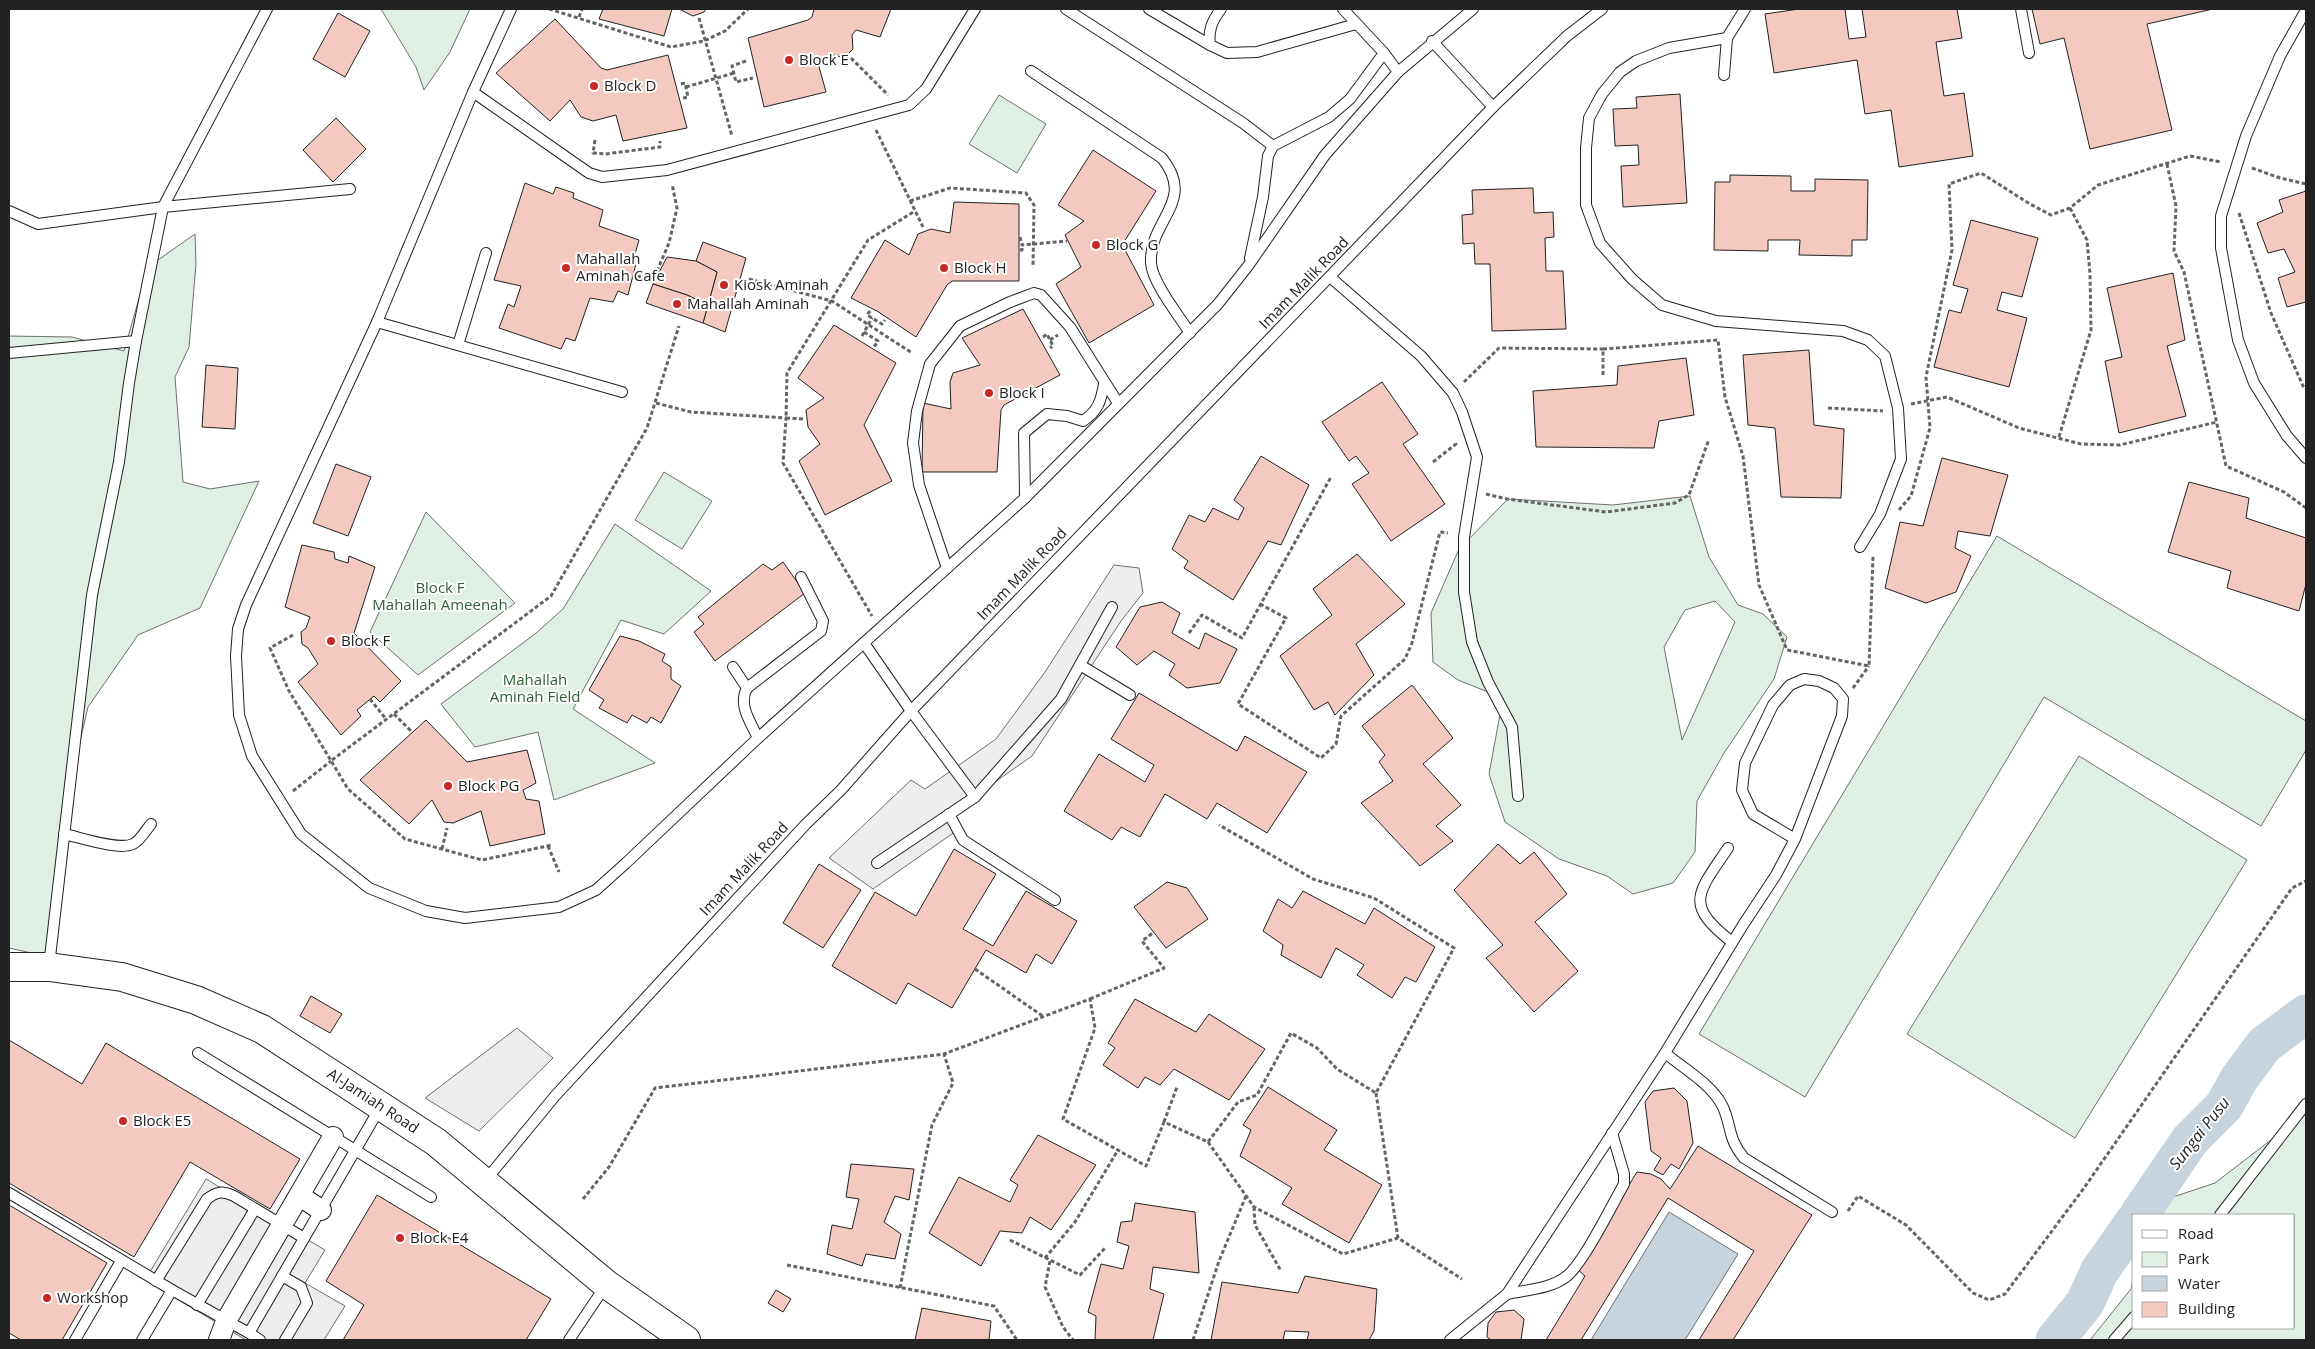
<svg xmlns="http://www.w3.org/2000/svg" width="2315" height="1349" font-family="'Open Sans',sans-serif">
  <rect width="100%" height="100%" fill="#fff"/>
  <g fill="#e0efe3" stroke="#6f6f6f" fill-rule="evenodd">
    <path d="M381 9H470L450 52 424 90 416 67Z"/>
    <path d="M999 95 1046 124 1017 173 969 144Z"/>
    <path d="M195 234 196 264 189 347 175 377 183 482 210 489 259 481 200 608 138 635 88 707 60 828 52 914 45 956 9 948V336L72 337 124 351 148 267Z"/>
    <path d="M664 472 712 501 682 549 635 520Z"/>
    <path d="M1690 496 1709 557 1738 605 1763 614 1787 637 1774 679 1724 753 1697 801 1695 852 1673 883 1633 894 1607 876 1559 859 1505 822 1489 774 1503 698 1458 680 1433 662 1431 613 1459 549 1508 499 1613 505ZM1715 601 1735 622 1682 740 1664 647 1685 610Z"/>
    <path d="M426 512 515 603 418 675 370 632Z"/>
    <path d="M615 524 711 591 664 634 621 620 573 709 655 763 554 800 538 732 475 747 441 704 535 634 563 609Z"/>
    <path d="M1997 536 2306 721V750L2261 826 2044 697 1805 1097 1699 1034Z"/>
    <path d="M2079 756 2247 860 2075 1138 1907 1034Z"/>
    <path d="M2306 1113V1340H2090L2131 1289 2134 1274V1328H2294V1215H2157L2167 1199 2215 1183Z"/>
  </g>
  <g fill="#ededed" stroke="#6f6f6f">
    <path d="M1114 565 1139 568 1143 593 1121 621 1032 756 951 813 959 829 873 889 829 858 911 780 925 789 996 739 1045 672Z"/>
    <path d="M517 1028 553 1058 479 1131 425 1098Z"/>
    <path d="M206 1179 325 1250 305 1283 345 1306 324 1340H246L145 1280Z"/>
  </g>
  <path fill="#c7d3dd" stroke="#6f6f6f" d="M1669 1212 1738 1254 1685 1340H1591Z"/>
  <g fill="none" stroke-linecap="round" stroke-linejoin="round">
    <g stroke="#c7d3dd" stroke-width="39">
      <path d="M2139 1215 2190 1140 2224 1106 2239 1079 2264 1045 2306 1014"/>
      <path d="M2055 1340 2085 1303 2099 1272 2134 1222"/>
    </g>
  </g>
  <g fill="#f3c9c0" stroke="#222">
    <path d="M603 9H672L664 36 599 19Z"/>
    <path d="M679 9H706L704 12 693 16Z"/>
    <path d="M814 9H891L880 37 856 30 852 35 853 49 844 58 834 55 818 63 826 92 764 107 748 38 808 20 812 17Z"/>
    <path d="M1799 9H1845L1849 39 1866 37 1862 9H1957L1962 38 1936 42 1944 96 1964 93 1973 156 1899 167 1891 110 1865 114 1857 60 1774 73 1765 14Z"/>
    <path d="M2032 9H2213L2147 24 2172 130 2090 149 2064 38 2040 44Z"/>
    <path d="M338 13 370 31 345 77 313 59Z"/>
    <path d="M555 19 601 68 607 70 668 55 687 128 623 141 616 115 593 121 581 117 570 100 550 121 496 73Z"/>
    <path d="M1680 94 1687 203 1623 207 1621 166 1639 165 1638 145 1615 146 1613 109 1637 108 1636 97Z"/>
    <path d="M336 118 366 149 333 182 303 150Z"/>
    <path d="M1093 150 1156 191 1124 242V248L1154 305 1089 343 1056 284 1081 267 1065 235 1084 221 1058 205Z"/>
    <path d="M1730 175 1791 176V191H1815V179L1868 180 1867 240H1852V256L1799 255 1800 240H1768V251L1714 250 1715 182H1730Z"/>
    <path d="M525 183 553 194 556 187 574 193 573 198 603 210 599 226 639 240 635 254 638 256 628 295 618 291 613 302 590 298 575 341 566 338 561 349 499 328 508 304 514 307 521 286 494 280Z"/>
    <path d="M1533 188 1534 213 1553 212 1554 237 1545 238 1546 271H1563L1566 329 1492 331 1490 264H1475L1474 243 1463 244 1462 215 1473 214 1472 190Z"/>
    <path d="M2306 191V302L2287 307 2278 278 2295 272 2284 249 2268 253 2257 223 2283 212 2279 200Z"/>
    <path d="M954 202 1019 204V281H952L947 285 916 337 877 311 851 298 885 240 909 255 918 234 931 229 950 233Z"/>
    <path d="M1971 220 2038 238 2022 297 2002 292 1997 310 2027 318 2009 387 1934 367 1949 310 1961 313 1968 289 1953 285Z"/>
    <path d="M703 242 746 258 725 332 703 323 717 272 696 261Z"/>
    <path d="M667 257 696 261 717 272 708 305 687 295 653 284Z"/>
    <path d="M2173 273 2185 340 2167 346 2186 416 2119 433 2105 361 2122 357 2107 288Z"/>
    <path d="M653 284 687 295 708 305 703 323 646 303Z"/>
    <path d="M1023 309 1060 375 1004 405 1001 410 997 472H922L923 403 951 409 950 382 953 373 980 365 962 338Z"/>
    <path d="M834 325 896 363 864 425 892 481 825 515 799 461 820 444 808 427 806 410 824 398 798 378Z"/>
    <path d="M1809 350 1814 425 1844 429 1841 498 1781 497 1775 428 1748 425 1743 355Z"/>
    <path d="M1686 358 1694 415 1659 421 1654 448 1536 447 1533 391 1617 385 1618 366Z"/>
    <path d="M206 365 238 368 235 429 202 427Z"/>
    <path d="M1382 382 1418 434 1403 444 1445 504 1391 541 1352 484 1369 473 1356 456 1349 461 1322 422Z"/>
    <path d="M1261 456 1309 485 1281 545 1268 541 1233 600 1184 568 1188 561 1172 549 1189 515 1205 522 1213 508 1238 520 1244 508 1234 500Z"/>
    <path d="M1942 458 2008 475 1990 536 1958 531 1955 548 1971 556 1956 592 1926 603 1885 588 1900 522 1923 526Z"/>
    <path d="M336 464 371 477 348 536 313 523Z"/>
    <path d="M2189 482 2249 498 2246 518 2306 538V584L2299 611 2227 588 2231 571 2168 552Z"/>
    <path d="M302 545 334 552 335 559 348 563 349 556 375 567 354 633 401 681 380 702 374 696 357 710 361 716 341 735 298 682 318 664 308 648 302 644 301 632 306 628 310 617 285 607Z"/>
    <path d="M1357 554 1405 604 1356 644 1374 675 1335 715 1328 702 1314 710 1280 656 1332 615 1313 589Z"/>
    <path d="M783 562 805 593 715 661 694 632 704 624 698 617 763 564 772 570Z"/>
    <path d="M1162 602 1180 613 1172 633 1199 649 1205 633 1237 649 1220 683 1187 688 1169 675 1175 664 1154 651 1137 665 1116 647 1140 607Z"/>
    <path d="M620 636 639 641 665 654 662 661 671 667V679L681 686 661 723 651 717 647 723 632 715 627 723 599 708 604 700 589 690Z"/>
    <path d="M1412 685 1453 738 1423 764 1461 805 1436 826 1453 841 1420 866 1361 803 1393 781 1379 762 1385 755 1362 726Z"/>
    <path d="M1139 693 1237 751 1245 736 1307 772 1267 833 1217 803 1207 819 1165 794 1140 837 1121 827 1112 840 1064 811 1099 754 1145 782 1154 765 1111 739Z"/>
    <path d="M426 720 467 762 527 750 536 783 523 790 526 799 539 801 545 834 490 846 481 811 453 823 444 822 432 800 409 824 360 780Z"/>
    <path d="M1498 844 1520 864 1534 852 1567 894 1535 922 1578 971 1534 1012 1486 958 1503 945 1454 890Z"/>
    <path d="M954 849 996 874 963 929 993 946 1026 891 1077 921 1052 964 1036 954 1026 973 986 950 952 1008 908 983 896 1004 832 966 875 892 916 916Z"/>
    <path d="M819 864 861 890 823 948 783 923Z"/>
    <path d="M1167 882 1187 888 1208 919 1166 948 1134 907Z"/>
    <path d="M1303 891 1365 924 1374 908 1435 947 1416 982 1405 977 1392 998 1357 975 1364 965 1336 948 1321 978 1281 955 1283 945 1263 931 1278 899 1292 908Z"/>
    <path d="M311 996 342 1014 330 1033 300 1016Z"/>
    <path d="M1135 999 1196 1032 1209 1014 1265 1049 1229 1100 1174 1069 1160 1085 1145 1077 1138 1088 1103 1065 1115 1048 1108 1043Z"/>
    <path d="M9 1040 82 1084 106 1043 300 1159 270 1209 190 1162 134 1257 9 1183Z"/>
    <path d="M1268 1087 1337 1130 1324 1150 1382 1185 1349 1243 1282 1204 1292 1188 1240 1156 1251 1130 1243 1125Z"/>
    <path d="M1674 1088 1687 1101 1693 1143 1679 1169 1671 1164 1663 1175 1654 1170 1661 1158 1651 1151 1645 1102 1653 1091Z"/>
    <path d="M1038 1135 1096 1165 1051 1230 1030 1217 1022 1233 1000 1231 981 1266 929 1233 959 1177 1010 1202 1018 1185 1010 1180Z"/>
    <path d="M1698 1146 1812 1215 1733 1340H1699L1754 1251 1668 1198 1581 1340H1546L1585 1276 1577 1269 1637 1172 1651 1174 1661 1179 1670 1189Z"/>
    <path d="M851 1164 914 1169 909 1200 895 1196 884 1222 901 1234 895 1259 866 1254 862 1266 827 1254 832 1225 852 1229 859 1199 846 1197Z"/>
    <path d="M377 1195 551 1299 526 1340H343L364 1305 326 1281Z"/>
    <path d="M1135 1203 1195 1212 1199 1273 1153 1267 1150 1289 1164 1294 1153 1340H1095L1096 1316 1088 1312 1101 1264 1123 1269 1129 1246 1117 1242 1121 1222 1132 1221Z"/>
    <path d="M9 1205 107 1263 62 1340H21L9 1333Z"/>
    <path d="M1305 1276 1377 1289 1374 1331 1369 1340H1307L1309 1332 1285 1331 1283 1340H1211L1222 1282 1298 1293Z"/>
    <path d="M776 1290 791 1299 783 1312 768 1303Z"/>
    <path d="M922 1308 991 1321 989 1340H915Z"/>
    <path d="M1514 1310 1524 1319 1521 1340H1491L1487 1337 1488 1323 1496 1312Z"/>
  </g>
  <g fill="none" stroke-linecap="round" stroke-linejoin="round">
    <defs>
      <g id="lane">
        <path d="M975 9 926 89 909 105 667 170 602 177 589 173 473 92 377 322 246 605 238 629 236 656 239 715 252 756 301 834 369 888 426 911 465 918 559 907 596 890 626 863 758 738 1025 498 1218 304 1248 266 1325 155 1398 72 1384 53 1343 9"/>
        <path d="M1066 9 1243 123 1273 146 1268 156 1263 197 1250 258"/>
        <path d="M1149 9 1210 45"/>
        <path d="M1221 9C1212 21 1208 30 1210 45L1227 53 1257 52 1356 24"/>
        <path d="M1745 9 1727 38 1669 48 1636 61 1620 72 1602 94 1589 118 1586 148V205L1600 243 1632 279 1662 305 1716 321 1843 331 1868 340 1885 356 1898 408 1901 459 1880 514 1860 547"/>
        <path d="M2021 9 2029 53"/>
        <path d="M2306 10 2280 56 2246 136 2221 216V248L2238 340 2254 383 2287 436 2306 458"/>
        <path d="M1432 41 1493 107"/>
        <path d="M1031 71 1162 158C1197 202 1149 219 1151 263 1152 282 1179 316 1190 333"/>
        <path d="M1398 72 1473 9"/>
        <path d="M1724 75 1727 38"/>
        <path d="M473 92 511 9"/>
        <path d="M1273 146 1329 117 1350 99 1384 53"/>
        <path d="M9 211 38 224 163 207 267 9"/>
        <path d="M1330 277 1421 356 1453 393 1462 412 1477 457 1464 537V592L1472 642 1488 682 1512 727 1518 796"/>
        <path d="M377 322 622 392"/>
        <path d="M458 345 486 253"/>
        <path d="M9 353 136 341 163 207 350 189"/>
        <path d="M1025 498 1024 433 1047 414 1067 416 1083 421C1098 411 1101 401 1104 384"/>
        <path d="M947 568 919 485 913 443 917 411 930 364 960 326 1010 302 1034 293 1041 295 1070 327 1118 403"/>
        <path d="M864 643 911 711 975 797 1061 699 1112 607"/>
        <path d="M1080 665 1130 695"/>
        <path d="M733 667 747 688"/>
        <path d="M758 738C750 721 738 705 747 688L821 631 823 621 801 577"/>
        <path d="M949 814 963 840 1055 900"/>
        <path d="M64 834C79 837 119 851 133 844 140 841 146 830 151 824"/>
        <path d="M1728 848C1698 893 1683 904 1732 942"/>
        <path d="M877 863 975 797"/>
        <path d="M49 966 92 595 119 462 129 383 136 341"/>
        <path d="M198 1053 431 1197"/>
        <path d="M1665 1053C1683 1068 1710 1083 1722 1105 1732 1125 1727 1138 1744 1158L1832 1212"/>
        <path d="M485 1181 555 1096 806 824 841 790 911 711 1493 107 1567 36 1602 9"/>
        <path d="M9 1193 172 1290 249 1333 381 1106"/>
        <path d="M2220 1215 2306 1104"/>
        <path d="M282 1276 301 1287 307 1303 285 1340"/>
        <path d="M156 1281 207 1199C217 1191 223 1191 234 1196L304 1238"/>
        <path d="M1507 1294C1526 1290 1551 1289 1567 1276 1584 1262 1612 1205 1624 1184V1174L1612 1133"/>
        <path d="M197 1305 255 1209"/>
        <path d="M249 1333 260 1340"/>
        <path d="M75 1340 121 1261"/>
        <path d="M142 1340 172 1290"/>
        <path d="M569 1340 606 1285"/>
        <path d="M1450 1340 1507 1294 1665 1053 1743 925 1776 875 1795 839 1842 716 1843 699 1834 688 1819 681 1804 679 1790 685 1773 705 1745 763 1742 790 1753 814 1795 839"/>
        <path d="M2114 1340 2134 1317"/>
      </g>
      <g id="street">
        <path d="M300 1196 321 1210"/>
        <path d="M219 1340 226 1321 333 1137"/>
      </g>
      <path id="secondary" d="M9 967H49L122 977 196 1000 262 1029 436 1142 606 1284 686 1340"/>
    </defs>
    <use href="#lane" stroke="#222" stroke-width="12"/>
    <use href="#street" stroke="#222" stroke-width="22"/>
    <use href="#secondary" stroke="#222" stroke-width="30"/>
    <g stroke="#646464" stroke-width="3" stroke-dasharray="4 2.5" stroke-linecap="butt">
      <path d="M549 9 671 47 704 41 725 31 748 9"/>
      <path d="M579 17 582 9"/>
      <path d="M699 18 732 136"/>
      <path d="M851 58 888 95"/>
      <path d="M746 61 732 66 736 82 753 78"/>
      <path d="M681 84 685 83 688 97 683 98"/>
      <path d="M686 87 734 73"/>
      <path d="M876 130 923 227"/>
      <path d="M595 140 593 153 605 154 660 147V141"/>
      <path d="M2167 164 2176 206 2174 251 2184 272 2226 466 2284 492 2306 508"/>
      <path d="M2252 168 2280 178 2306 184"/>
      <path d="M910 201 950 188 1026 193 1034 205 1033 267"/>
      <path d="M2239 213 2271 313 2303 386 2306 389"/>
      <path d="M1020 237 1022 245 1067 241"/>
      <path d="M1020 250H1022V245"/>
      <path d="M637 276 652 280 654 278 669 243 677 208 672 184"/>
      <path d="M749 279 832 301 912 353"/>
      <path d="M870 311 867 315 882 324 885 320"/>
      <path d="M864 332 878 341 874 347"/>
      <path d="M862 336 872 318"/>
      <path d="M1043 337 1047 334 1053 346 1050 348"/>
      <path d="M1050 340 1058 335"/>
      <path d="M1603 375V349L1718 340 1725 397 1743 456 1759 585 1787 650 1869 666 1873 556"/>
      <path d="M1464 382 1499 348 1603 349"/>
      <path d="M656 403 691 412 786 418 783 463 872 616"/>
      <path d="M1911 404 1947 397 2019 428 2081 444 2120 445 2217 422"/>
      <path d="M1828 408 1883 411"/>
      <path d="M803 419 786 418 787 373 868 240 915 211"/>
      <path d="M2059 437 2091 330 2090 274 2087 240 2070 208"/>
      <path d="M1433 462 1456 444 1455 442"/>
      <path d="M1486 494 1507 499 1606 512 1675 503 1689 495 1709 439"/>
      <path d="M1899 510 1911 496 1930 428 1926 377 1952 250 1949 184 1981 173 2030 204 2051 215 2070 208 2098 185 2190 156 2221 162"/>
      <path d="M1260 604 1286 618 1238 704 1321 758 1336 744 1341 716 1405 659 1412 643 1440 532 1448 533"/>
      <path d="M1189 633 1202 615 1242 638 1331 477"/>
      <path d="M293 635 270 648 289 691 348 789 405 839 482 860 552 845"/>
      <path d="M1853 688 1869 666"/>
      <path d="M370 699 386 719"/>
      <path d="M394 714 411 731"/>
      <path d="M332 760 551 596 647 428 679 326"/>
      <path d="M293 791 331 761"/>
      <path d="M548 846 559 872"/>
      <path d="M442 849 447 828"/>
      <path d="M975 969 1044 1017"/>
      <path d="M1090 999 1164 968 1142 941 1154 932"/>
      <path d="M1376 1093 1398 1238"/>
      <path d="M1164 1122 1177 1087"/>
      <path d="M1208 1142 1254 1207 1343 1254 1398 1238 1462 1279"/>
      <path d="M583 1199 609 1167 655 1088 944 1054 1090 999 1095 1028 1063 1119 1146 1166 1164 1122 1208 1142 1238 1102 1257 1095 1291 1033 1317 1048 1337 1069 1376 1093 1454 948 1374 898 1313 879 1219 825"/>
      <path d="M1254 1207 1255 1225 1281 1271"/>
      <path d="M1848 1211 1858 1196 1906 1225 1973 1293 1989 1300 2005 1294 2084 1188 2292 888 2306 881"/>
      <path d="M1010 1240 1080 1275 1105 1248"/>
      <path d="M1045 1258 1075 1222 1118 1150"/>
      <path d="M1050 1261 1045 1287 1063 1327 1073 1340"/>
      <path d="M787 1265 994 1306 1017 1340"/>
      <path d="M900 1288 932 1125 953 1083 944 1054"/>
      <path d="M1193 1340 1219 1261 1246 1196"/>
    </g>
    <use href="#lane" stroke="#fff" stroke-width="10"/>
    <use href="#street" stroke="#fff" stroke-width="20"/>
    <use href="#secondary" stroke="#fff" stroke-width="28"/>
  </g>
  <g fill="#c62828" stroke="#fff" stroke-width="2">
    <circle cx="789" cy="60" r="5"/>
    <circle cx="594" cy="86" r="5"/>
    <circle cx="1096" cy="245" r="5"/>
    <circle cx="566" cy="268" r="5"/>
    <circle cx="944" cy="268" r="5"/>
    <circle cx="724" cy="285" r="5"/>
    <circle cx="677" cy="304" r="5"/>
    <circle cx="989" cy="393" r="5"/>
    <circle cx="331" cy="641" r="5"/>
    <circle cx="448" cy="786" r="5"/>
    <circle cx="123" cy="1121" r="5"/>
    <circle cx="400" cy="1238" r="5"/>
    <circle cx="47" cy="1298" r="5"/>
  </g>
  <g text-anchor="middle" stroke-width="4" stroke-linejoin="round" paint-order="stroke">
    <g font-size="15" fill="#222" stroke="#fff" text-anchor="start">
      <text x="799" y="65">Block E</text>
      <text x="604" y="91">Block D</text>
      <text x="1106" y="250">Block G</text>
      <text x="576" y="264">Mahallah<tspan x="576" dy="17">Aminah Cafe</tspan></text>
      <text x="954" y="273">Block H</text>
      <text x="734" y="290">Kiosk Aminah</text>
      <text x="687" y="309">Mahallah Aminah</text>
      <text x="999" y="398">Block I</text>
      <text x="341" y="646">Block F</text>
      <text x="458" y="791">Block PG</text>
      <text x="133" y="1126">Block E5</text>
      <text x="410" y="1243">Block E4</text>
      <text x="57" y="1303">Workshop</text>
    </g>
    <g font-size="15" fill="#222" stroke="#fff">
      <text transform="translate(1304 283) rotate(-46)" y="5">Imam Malik Road</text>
      <text transform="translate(1022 574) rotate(-46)" y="5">Imam Malik Road</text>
      <text transform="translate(744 869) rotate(-47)" y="5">Imam Malik Road</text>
      <text transform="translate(373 1101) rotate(33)" y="5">Al-Jamiah Road</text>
    </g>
    <g font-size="15" fill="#2f5e38" stroke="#fff">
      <text x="440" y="593">Block F<tspan x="440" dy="17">Mahallah Ameenah</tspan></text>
      <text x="535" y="685">Mahallah<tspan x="535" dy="17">Aminah Field</tspan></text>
    </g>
    <g font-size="16" font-style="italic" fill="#222" stroke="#fff">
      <text transform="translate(2199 1133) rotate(-52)" y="6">Sungai Pusu</text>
    </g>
  </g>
  <rect width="2315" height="1349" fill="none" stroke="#222222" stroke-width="20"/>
  <rect x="2132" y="1214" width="162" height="115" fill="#ffffff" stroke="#a7a7a7"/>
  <rect x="2142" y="1230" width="25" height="8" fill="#ffffff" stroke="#a7a7a7"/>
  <text x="2178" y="1239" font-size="15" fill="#222222">Road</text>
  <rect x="2142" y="1252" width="25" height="15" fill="#e0efe3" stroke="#a7a7a7"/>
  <text x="2178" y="1264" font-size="15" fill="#222222">Park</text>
  <rect x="2142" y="1276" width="25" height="15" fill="#c7d3dd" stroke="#a7a7a7"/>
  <text x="2178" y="1289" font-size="15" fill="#222222">Water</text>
  <rect x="2142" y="1302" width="25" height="15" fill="#f3c9c0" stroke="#a7a7a7"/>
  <text x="2178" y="1314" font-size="15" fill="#222222">Building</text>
</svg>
